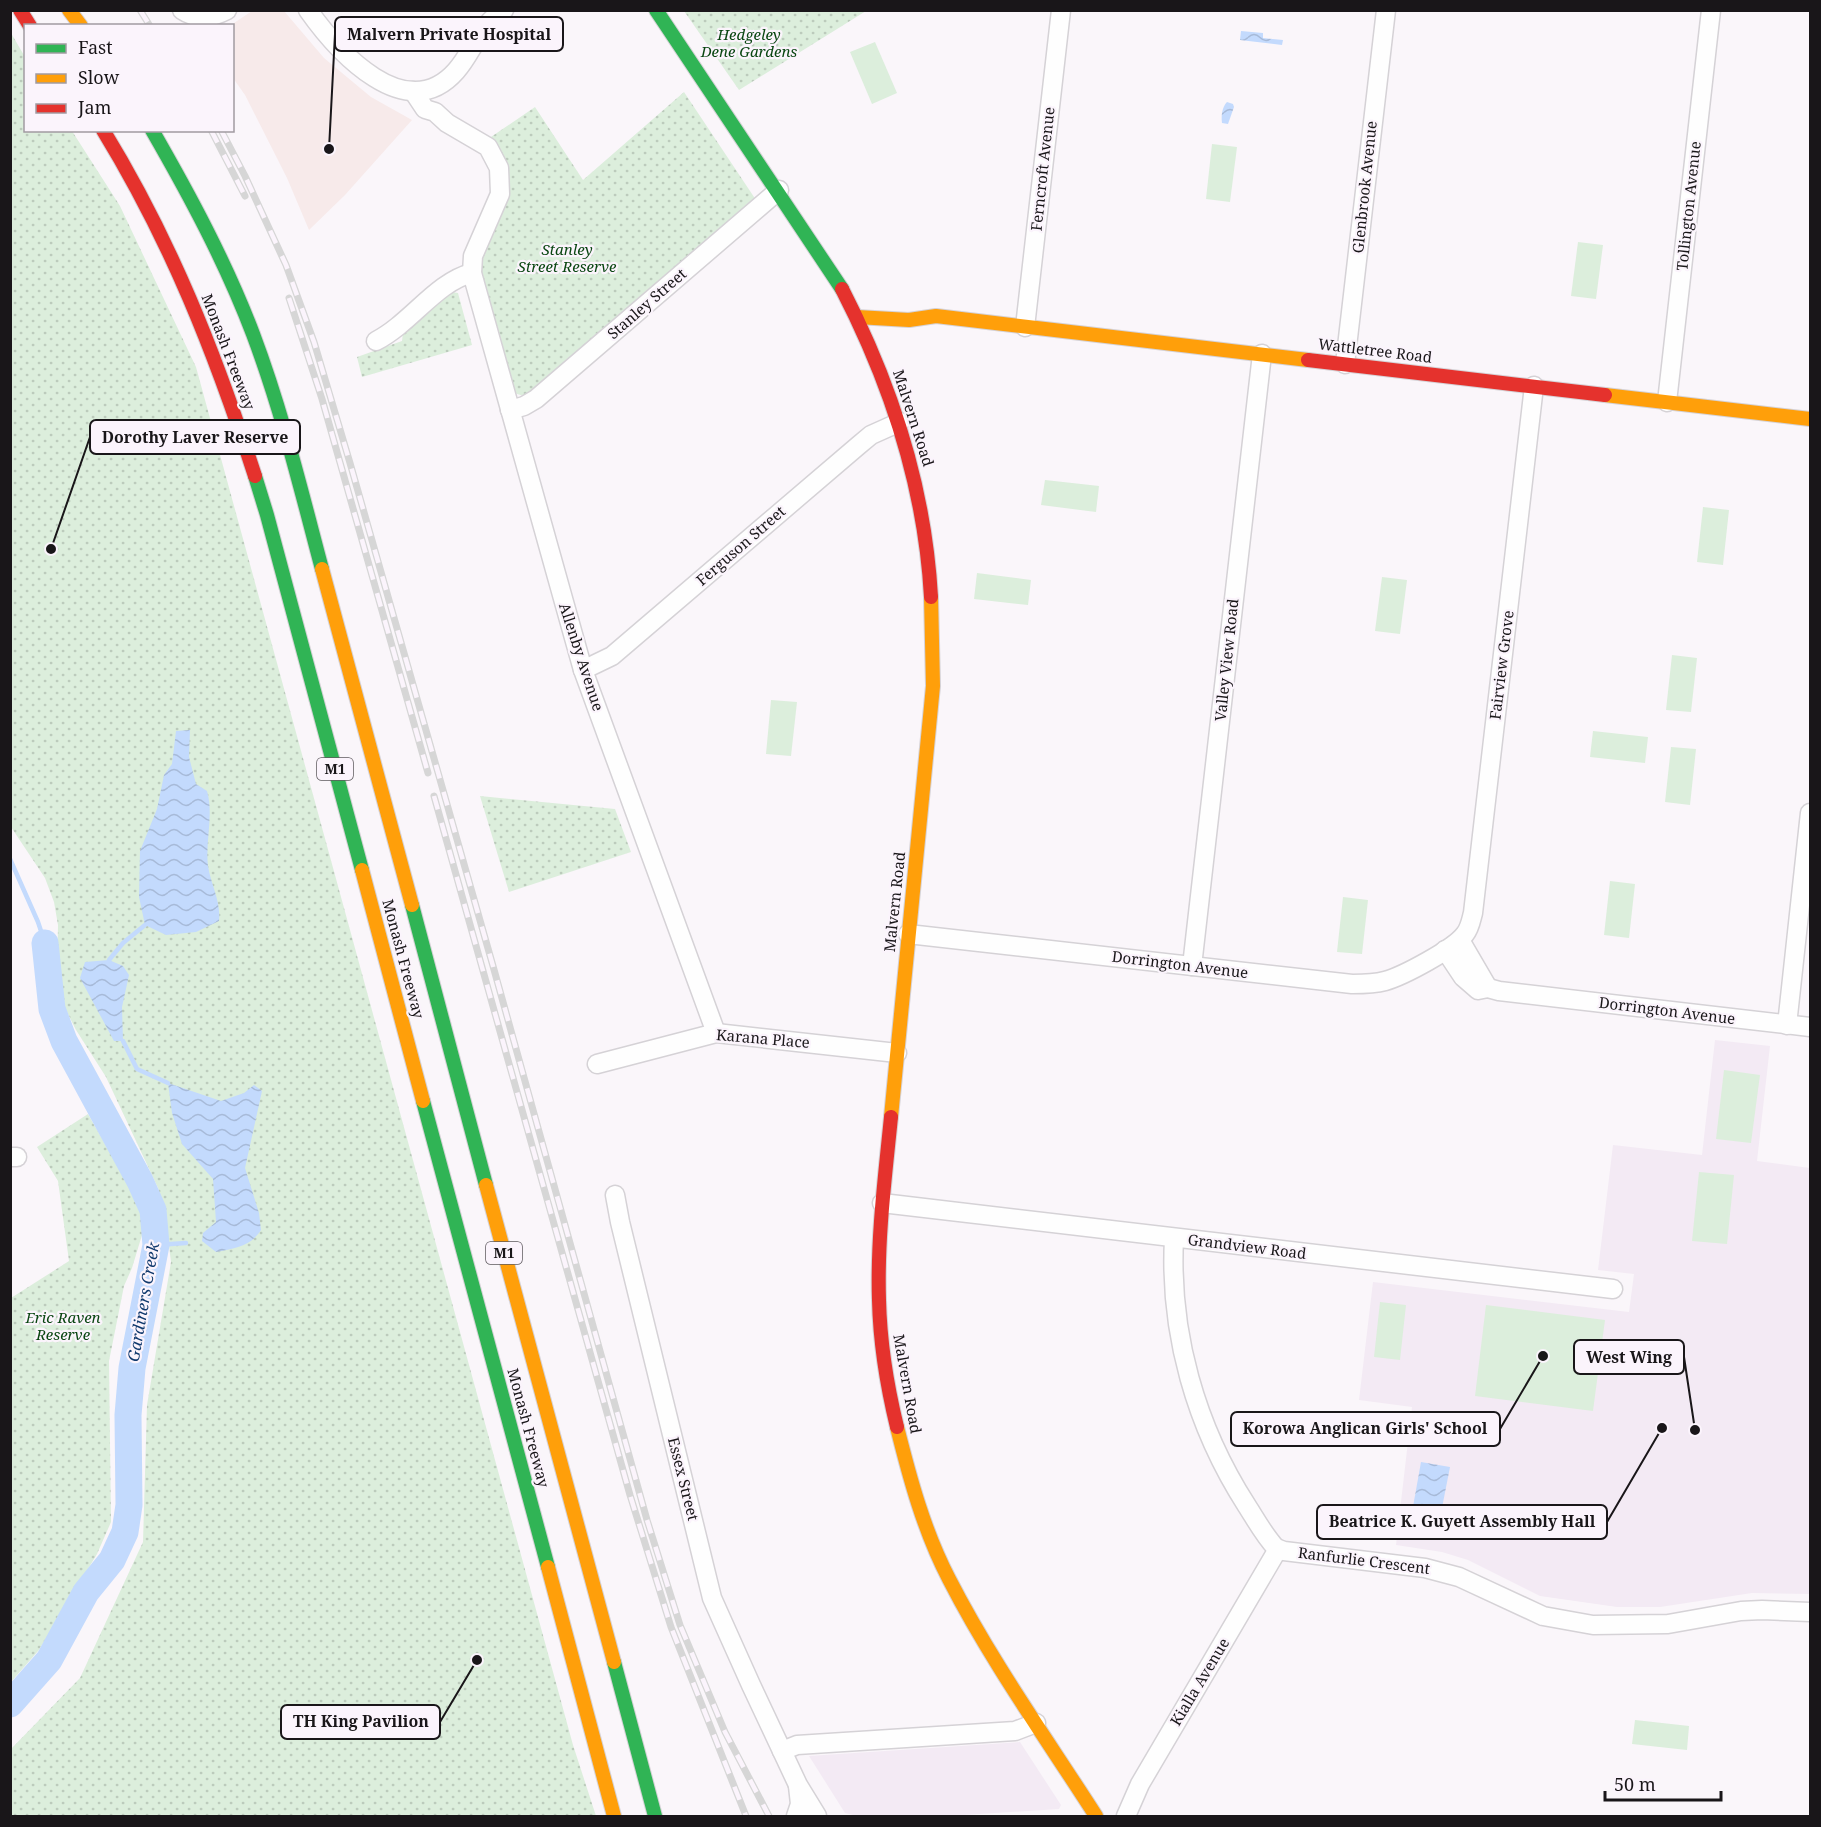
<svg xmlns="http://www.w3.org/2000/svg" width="1821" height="1827" font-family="'Noto Serif',serif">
  <defs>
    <pattern id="park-dots" width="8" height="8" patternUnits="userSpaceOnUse" patternTransform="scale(1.5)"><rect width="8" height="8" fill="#dceedc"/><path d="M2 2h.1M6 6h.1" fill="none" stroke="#bccbbc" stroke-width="1.8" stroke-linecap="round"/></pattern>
    <pattern id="water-waves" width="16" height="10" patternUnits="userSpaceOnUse" patternTransform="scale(1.5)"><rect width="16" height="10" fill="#c3dafd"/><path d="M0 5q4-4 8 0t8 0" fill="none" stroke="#a7bad8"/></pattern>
  </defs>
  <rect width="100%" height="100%" fill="#faf6fa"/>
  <g fill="#f3eaf4">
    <path d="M1715 1040 1770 1046 1757 1161 1810 1168V1594L1752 1593 1660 1607H1617L1540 1596 1468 1560 1442 1552 1396 1545 1412 1407 1359 1400 1373 1282 1629 1312 1634 1274 1598 1270 1613 1145 1702 1155Z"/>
    <path d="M1020 1742 1061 1805 1059 1809 949 1816H857L845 1813 809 1756Z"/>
  </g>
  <path fill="#f7eaea" d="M252 11H284L324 58 371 97 412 120 345 195 309 230 287 178 245 95 233 78 232 26 231 25Z"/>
  <g fill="#dceedc">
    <path d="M875 42 897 93 872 104 850 52Z"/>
    <path d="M1212 144 1237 147 1230 202 1206 199Z"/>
    <path d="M1578 242 1603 245 1596 299 1571 296Z"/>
    <path d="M1045 480 1099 486 1096 512 1041 505Z"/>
    <path d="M1703 507 1729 510 1723 565 1697 562Z"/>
    <path d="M977 573 1031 580 1028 605 974 599Z"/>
    <path d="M1382 577 1407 580 1400 634 1375 631Z"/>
    <path d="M1672 655 1697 658 1691 712 1666 710Z"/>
    <path d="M771 700 797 702 791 756 766 754Z"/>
    <path d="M1593 731 1648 737 1645 763 1590 757Z"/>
    <path d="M1671 747 1696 749 1690 805 1665 802Z"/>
    <path d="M1610 881 1635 884 1629 938 1604 935Z"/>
    <path d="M1343 897 1368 900 1362 954 1337 952Z"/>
    <path d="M1724 1070 1760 1075 1751 1143 1716 1139Z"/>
    <path d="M1699 1172 1734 1175 1727 1244 1692 1241Z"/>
    <path d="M1380 1302 1406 1305 1400 1360 1374 1357Z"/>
    <path d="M1486 1305 1605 1320 1593 1411 1475 1396Z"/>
    <path d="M1635 1720 1689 1726 1687 1750 1632 1744Z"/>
  </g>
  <g fill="url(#park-dots)">
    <path d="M684 11H866L739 90Z"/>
    <path d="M11 33 25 57 26 130 72 131 120 206 196 367 573 1745 596 1816H11V1749L80 1678 143 1542 147 1405 171 1262 165 1214 158 1188 106 1077 76 1030 62 1002 57 982 58 925 54 902 45 878 11 827Z"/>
    <path d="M684 92 756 200 536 390 524 396 517 394 513 391 479 263 495 225 488 139 535 107 583 180Z"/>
    <path d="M452 292 458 293 472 345 362 377 357 357 402 341 403 333Z"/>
    <path d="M480 796 615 809 631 852 509 892Z"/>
    <path d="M88 1114 141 1207 142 1235 132 1268 124 1286 109 1361 111 1522 97 1554 39 1650 11 1682V1298L69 1261 58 1181 37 1147Z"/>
  </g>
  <g fill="url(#water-waves)">
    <path d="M1241 31 1263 33V38L1283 40 1282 45 1240 40Z"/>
    <path d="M1227 102 1233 104 1234 107 1228 124 1222 123C1221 116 1222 107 1227 102Z"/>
    <path d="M190 730 189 757 196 784 207 791C214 815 205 841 208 866 211 885 221 901 219 921L196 932 166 935 145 925 139 897 140 851 157 809 164 775 172 764 176 731Z"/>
    <path d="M109 960 123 966 129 975 122 1007 123 1041H114L80 978 85 962Z"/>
    <path d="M168 1083 221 1101 244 1093 254 1085 262 1091 245 1168 259 1213 261 1230C250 1247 235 1248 216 1252L202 1241 203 1233 216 1222 213 1179 182 1144 172 1113Z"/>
    <path d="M1421 1462 1450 1467 1439 1523 1411 1518Z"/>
  </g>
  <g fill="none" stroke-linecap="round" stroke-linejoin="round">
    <g stroke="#c3dafd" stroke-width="4.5">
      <path d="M10 859 38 922 45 943"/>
      <path d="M109 960 123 943 145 925"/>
      <path d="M123 1041 137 1069 168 1083"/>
      <path d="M156 1245 186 1243"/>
    </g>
    <path stroke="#c3dafd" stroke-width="27" d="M10 1704 49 1660 86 1592 112 1560 125 1532 129 1505 128 1415 132 1368 156 1245 153 1210 140 1181 64 1041 52 1009 45 943"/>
    <defs>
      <g id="street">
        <path d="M182 10C197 20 212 18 227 10"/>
        <path d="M308 10C337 51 406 128 456 71 473 52 480 24 504 10"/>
        <path d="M413 91 425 109 435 112 447 123 488 147 499 168 500 194 473 256 472 273 583 670 716 1033"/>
        <path d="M1025 327 1061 10"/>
        <path d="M376 341C411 323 436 282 472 273"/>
        <path d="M1345 364 1386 10"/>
        <path d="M1667 402 1711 10"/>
        <path d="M510 410 524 406 536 399 779 190"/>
        <path d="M583 670 612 656 859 445 871 435 900 422"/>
        <path d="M908 934 1352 984C1363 984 1374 984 1385 981 1403 976 1454 949 1465 934 1470 928 1471 920 1473 913L1534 386"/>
        <path d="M1460 940 1488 988"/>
        <path d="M1445 950 1463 977 1478 990 1488 988 1499 991 1810 1027"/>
        <path d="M1192 966 1262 354"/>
        <path d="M1787 1025 1810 813"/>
        <path d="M597 1064 716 1033 897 1053"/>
        <path d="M10 1157H17"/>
        <path d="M615 1195 620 1222 712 1598 751 1685 798 1785 817 1816"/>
        <path d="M882 1203 1613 1289"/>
        <path d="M1174 1239C1169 1333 1196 1427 1247 1506 1256 1520 1264 1535 1276 1548L1284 1551 1425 1568 1459 1577 1543 1616 1593 1625 1668 1624 1741 1611 1762 1610 1810 1612"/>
        <path d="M782 1751 797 1745 1015 1731 1036 1723"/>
        <path d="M796 1816 800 1804 798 1786"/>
        <path d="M1126 1816 1140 1784 1278 1549"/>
      </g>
      <g id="fast">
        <path d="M656 10 842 289"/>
        <path d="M152 130C190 196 226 263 253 334 282 411 301 490 322 569"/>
        <path d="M255 476 267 515 362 870"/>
        <path d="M412 905 486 1185"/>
        <path d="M423 1101 548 1567"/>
        <path d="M614 1662 655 1816"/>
      </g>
      <g id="slow">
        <path d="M69 10 81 26"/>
        <path d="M857 317 909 320 936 316 1308 360"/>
        <path d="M1605 395 1810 419"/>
        <path d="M322 569 412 905"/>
        <path d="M362 870 423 1101"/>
        <path d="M891 1117 933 686 931 597"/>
        <path d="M486 1185 614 1662"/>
        <path d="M897 1427C910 1479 924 1531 949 1579 991 1661 1046 1738 1096 1816"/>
        <path d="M548 1567 614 1816"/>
      </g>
      <g id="jam">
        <path d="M20 10 30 26"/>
        <path d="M103 130C171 241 215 353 255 476"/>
        <path d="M842 289C892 386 925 488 931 597"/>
        <path d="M1308 360 1605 395"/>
        <path d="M891 1117C885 1177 877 1239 879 1300 880 1343 887 1386 897 1427"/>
      </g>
    </defs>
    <use href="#street" stroke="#d5d2d6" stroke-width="21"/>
    <use href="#fast" stroke="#d5d2d6" stroke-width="16"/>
    <use href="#slow" stroke="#d5d2d6" stroke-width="16"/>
    <use href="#jam" stroke="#d5d2d6" stroke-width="16"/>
    <use href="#street" stroke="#fefefe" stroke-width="18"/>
    <use href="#fast" stroke="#30b455" stroke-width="14"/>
    <use href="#slow" stroke="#ff9f0a" stroke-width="14"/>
    <use href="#jam" stroke="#e5322d" stroke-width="14"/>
    <defs>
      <g id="rail">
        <path d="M140 10 150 26"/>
        <path d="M211 130 245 196"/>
        <path d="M221 130 245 176 286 265 314 342 350 463 493 966 647 1520 680 1625 725 1732 769 1816"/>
        <path d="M289 298 322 399 428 773"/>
        <path d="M434 796 630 1495 671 1627 746 1816"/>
      </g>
    </defs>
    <use href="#rail" stroke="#d6d6d6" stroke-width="7"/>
    <use href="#rail" stroke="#fbf4fc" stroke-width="4.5" stroke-dasharray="14" stroke-linecap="butt"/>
  </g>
  <g text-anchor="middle" stroke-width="4.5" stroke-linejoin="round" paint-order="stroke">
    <g fill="#fbf4fc" stroke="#5d595d" stroke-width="1.5">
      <rect x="317" y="758" width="36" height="22" rx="4.5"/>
      <rect x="486" y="1242" width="36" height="22" rx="4.5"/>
    </g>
    <g font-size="14" font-weight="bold" fill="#191619">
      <text x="335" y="774">M1</text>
      <text x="504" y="1258">M1</text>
    </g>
    <g font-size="15" font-style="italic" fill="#094611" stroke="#fbf4fc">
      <text x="749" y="40">Hedgeley<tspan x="749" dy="17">Dene Gardens</tspan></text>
      <text x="567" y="255">Stanley<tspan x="567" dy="17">Street Reserve</tspan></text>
      <text x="63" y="1323">Eric Raven<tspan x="63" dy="17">Reserve</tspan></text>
    </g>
    <g font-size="15" fill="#191619" stroke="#fbf4fc">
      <text transform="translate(1043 169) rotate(-84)" y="5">Ferncroft Avenue</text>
      <text transform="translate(1365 187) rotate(-84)" y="5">Glenbrook Avenue</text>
      <text transform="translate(1689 206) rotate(-84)" y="5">Tollington Avenue</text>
      <text transform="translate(647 304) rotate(-41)" y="5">Stanley Street</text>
      <text transform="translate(1375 351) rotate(7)" y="5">Wattletree Road</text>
      <text transform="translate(228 352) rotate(69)" y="5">Monash Freeway</text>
      <text transform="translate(913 418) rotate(72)" y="5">Malvern Road</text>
      <text transform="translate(741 546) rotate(-41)" y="5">Ferguson Street</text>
      <text transform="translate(581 657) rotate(72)" y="5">Allenby Avenue</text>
      <text transform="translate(1227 660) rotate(-84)" y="5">Valley View Road</text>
      <text transform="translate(1502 665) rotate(-83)" y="5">Fairview Grove</text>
      <text transform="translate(895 902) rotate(-84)" y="5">Malvern Road</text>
      <text transform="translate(403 959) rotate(75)" y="5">Monash Freeway</text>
      <text transform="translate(1180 965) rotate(7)" y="5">Dorrington Avenue</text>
      <text transform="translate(1667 1011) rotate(7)" y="5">Dorrington Avenue</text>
      <text transform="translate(763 1039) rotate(5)" y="5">Karana Place</text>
      <text transform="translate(1247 1247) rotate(7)" y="5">Grandview Road</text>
      <text transform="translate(907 1384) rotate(80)" y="5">Malvern Road</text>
      <text transform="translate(528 1428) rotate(75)" y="5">Monash Freeway</text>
      <text transform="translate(683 1479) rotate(76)" y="5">Essex Street</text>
      <text transform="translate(1364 1561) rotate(7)" y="5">Ranfurlie Crescent</text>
      <text transform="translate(1200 1682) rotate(-59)" y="5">Kialla Avenue</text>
    </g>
    <g font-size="16" font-style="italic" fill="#10396d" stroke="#fbf4fc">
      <text transform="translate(143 1302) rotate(-80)" y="6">Gardiners Creek</text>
    </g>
  </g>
  <path fill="none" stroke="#191619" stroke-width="2" d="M329 149L335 34M51 549L90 437M1695 1430L1684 1357M1543 1356L1500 1429M1662 1428L1607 1522M477 1660L440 1722"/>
  <g fill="#191619" stroke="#fbf4fc" stroke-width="2">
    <circle cx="329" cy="149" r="6"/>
    <circle cx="51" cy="549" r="6"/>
    <circle cx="1695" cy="1430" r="6"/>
    <circle cx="1543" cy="1356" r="6"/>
    <circle cx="1662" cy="1428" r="6"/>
    <circle cx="477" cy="1660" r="6"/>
  </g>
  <g fill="#fbf4fc" stroke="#191619" stroke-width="2">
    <rect x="335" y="17" width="228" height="34" rx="6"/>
    <rect x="90" y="420" width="210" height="34" rx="6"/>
    <rect x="1574" y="1340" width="110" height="34" rx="6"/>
    <rect x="1231" y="1412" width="269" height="34" rx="6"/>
    <rect x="1317" y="1505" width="290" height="34" rx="6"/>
    <rect x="281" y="1705" width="159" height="34" rx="6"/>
  </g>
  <g font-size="16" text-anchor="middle" font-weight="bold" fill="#191619">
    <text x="449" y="40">Malvern Private Hospital</text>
    <text x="195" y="443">Dorothy Laver Reserve</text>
    <text x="1629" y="1363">West Wing</text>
    <text x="1365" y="1434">Korowa Anglican Girls' School</text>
    <text x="1462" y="1527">Beatrice K. Guyett Assembly Hall</text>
    <text x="361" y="1727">TH King Pavilion</text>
  </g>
  <rect width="1821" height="1827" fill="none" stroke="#191619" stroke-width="24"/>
  <rect x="24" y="24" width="210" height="108" fill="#fbf4fc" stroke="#a19ba1" stroke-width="1.5"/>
  <rect x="36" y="44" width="30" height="9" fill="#30b455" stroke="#a19ba1" stroke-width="1.5"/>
  <text x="78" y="54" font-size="18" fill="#191619">Fast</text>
  <rect x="36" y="74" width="30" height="9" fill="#ff9f0a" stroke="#a19ba1" stroke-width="1.5"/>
  <text x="78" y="84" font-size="18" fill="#191619">Slow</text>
  <rect x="36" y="104" width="30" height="9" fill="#e5322d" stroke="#a19ba1" stroke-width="1.5"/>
  <text x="78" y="114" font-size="18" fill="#191619">Jam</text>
  <path d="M1605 1791v9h116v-9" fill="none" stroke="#191619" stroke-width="3"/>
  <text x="1614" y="1791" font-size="18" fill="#191619" stroke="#fbf4fc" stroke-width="4.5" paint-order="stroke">50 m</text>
</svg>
